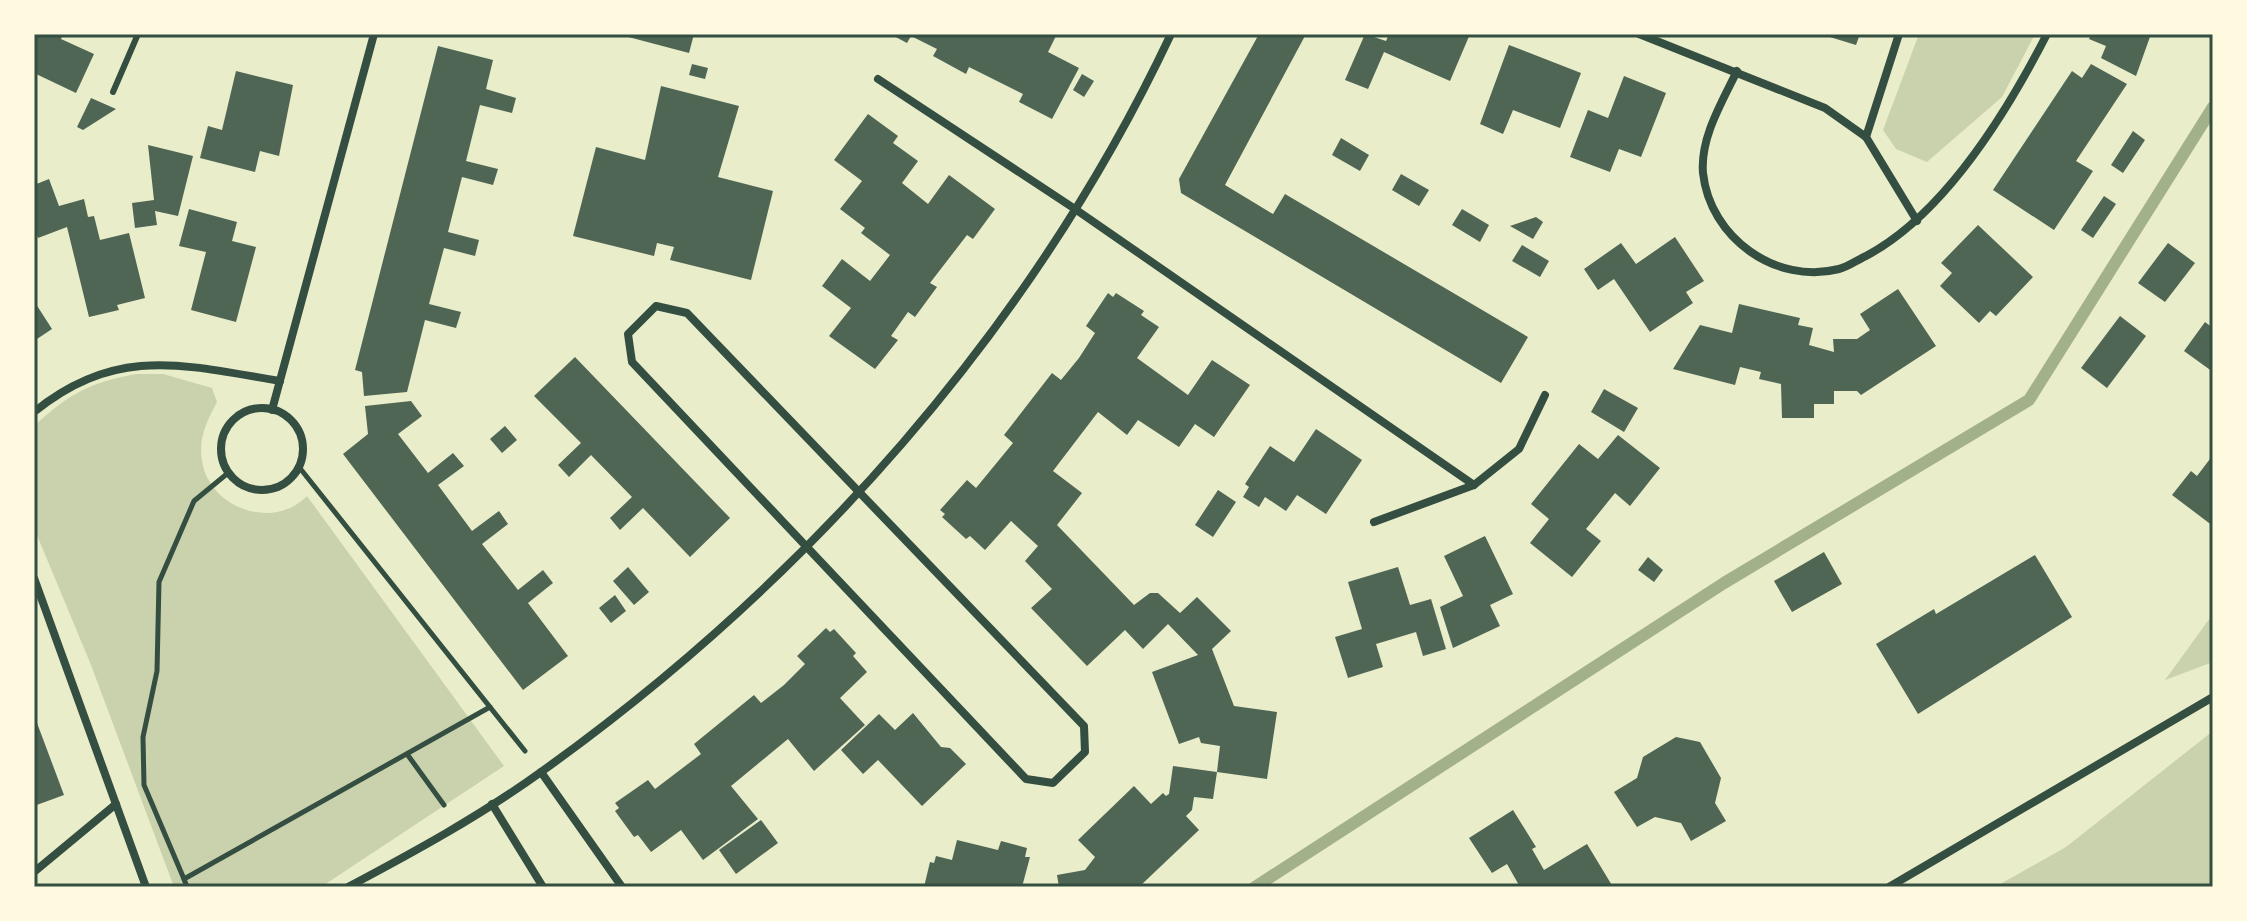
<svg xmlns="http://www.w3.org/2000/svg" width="2247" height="921" font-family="Arial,sans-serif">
  <rect width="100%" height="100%" fill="#e9edc9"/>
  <g fill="#cad2ad">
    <path d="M1919 34H2035L2002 97 1927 162 1896 149 1883 130Z"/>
    <path d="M137 374H163L212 388 217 402C207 421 198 438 202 461 209 508 273 531 307 496L504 766 321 887H174L91 665 34 528V426C69 394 90 382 137 374Z"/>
    <path d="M2213 614V662L2165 680Z"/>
    <path d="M2213 731V887H1995L2066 847Z"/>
  </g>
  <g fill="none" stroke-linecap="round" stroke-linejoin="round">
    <path stroke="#a3b18a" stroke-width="12" d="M1255 887 1724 583 2029 400 2213 107"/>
  </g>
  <g fill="#4f6655">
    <path d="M34 34H63L61 39 94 54 76 93 34 73Z"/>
    <path d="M617 34H694L689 53Z"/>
    <path d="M890 34H1057L1048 52 1079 68 1052 119 1019 102 1023 94 969 67 966 74 933 56 937 49 911 36 907 43Z"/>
    <path d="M1259 34H1306L1225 185 1273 214 1285 194 1528 337 1501 383 1181 193 1179 179Z"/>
    <path d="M1365 34 1386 41 1389 34H1470L1450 81 1384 52 1368 89 1345 80Z"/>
    <path d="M1820 34H1860L1856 45Z"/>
    <path d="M2091 34H2151L2136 76 2101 58 2106 46 2089 39Z"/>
    <path d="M1509 45 1581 73 1560 128 1513 110 1503 134 1480 124Z"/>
    <path d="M438 46 493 60 486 89 516 98 512 113 480 105 466 161 498 169 493 185 462 177 448 232 479 240 475 256 444 248 429 304 461 312 456 328 425 320 407 392 364 396 362 372 355 370Z"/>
    <path d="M692 64 708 68 705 79 689 75Z"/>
    <path d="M2091 64 2127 84 2076 161 2093 171 2054 230 1993 190 2072 71 2082 78Z"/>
    <path d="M236 71 293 85 279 156 260 151 255 172 200 158 208 126 222 130Z"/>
    <path d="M1082 74 1094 81 1084 97 1073 90Z"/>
    <path d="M1624 76 1666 93 1641 157 1619 149 1610 172 1570 157 1588 110 1608 118Z"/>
    <path d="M661 86 739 106 718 177 773 191 751 280 670 260 674 247 657 243 654 256 573 236 596 147 645 160Z"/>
    <path d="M91 98 116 109 83 130 77 127Z"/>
    <path d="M868 114 898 136 893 143 918 161 902 183 928 204 949 175 995 209 973 239 967 235 930 283 937 287 915 317 908 312 891 336 898 340 875 369 829 336 851 308 822 286 842 259 870 281 890 255 861 233 865 228 840 209 862 181 834 160Z"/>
    <path d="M2133 131 2145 140 2123 173 2111 165Z"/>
    <path d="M1341 138 1369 155 1360 171 1332 155Z"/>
    <path d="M148 145 193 156 178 216 155 211 157 225 135 228 132 203 154 200Z"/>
    <path d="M1401 174 1429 190 1419 206 1392 190Z"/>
    <path d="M49 179 59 206 84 199 88 217 94 216 100 240 129 233 145 298 117 305 119 310 89 317 67 227 38 238 34 228V185Z"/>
    <path d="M2104 196 2116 204 2093 238 2081 230Z"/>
    <path d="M189 209 237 222 232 241 256 247 236 322 191 310 206 252 179 246Z"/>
    <path d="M1462 209 1489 225 1480 242 1452 225Z"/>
    <path d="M1536 217 1543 222 1533 239 1510 226Z"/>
    <path d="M1978 225 2033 277 1996 316 1990 311 1979 323 1940 286 1952 273 1941 263Z"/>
    <path d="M1675 237 1704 281 1686 292 1693 303 1650 332 1614 279 1598 290 1584 269 1621 243 1636 264Z"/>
    <path d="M2168 243 2195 263 2165 302 2138 283Z"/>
    <path d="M1522 245 1549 261 1540 277 1512 261Z"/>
    <path d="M1898 289 1936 346 1861 395 1857 391H1834V404H1814V418H1782L1781 384 1759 379 1761 372 1740 367 1735 385 1673 369 1700 325 1732 333 1739 304 1800 318 1798 325 1813 328 1809 345 1834 352 1833 339H1857L1870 330 1860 314Z"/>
    <path d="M1108 293 1113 297 1116 293 1144 311 1141 315 1159 327 1137 358 1188 395 1212 360 1250 385 1214 437 1195 424 1179 447 1138 420 1127 435 1098 412 1053 471 1082 493 1057 525 1134 605 1150 593H1158L1180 613 1197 597 1231 631 1212 649 1234 706 1277 712 1267 779 1217 772 1213 799 1194 797 1192 810 1186 816 1199 830 1139 887H1059L1057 875 1085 870 1095 857 1078 840 1134 786 1151 804 1163 793 1166 796 1169 794 1173 766 1217 772 1220 746 1201 743 1199 737 1179 744 1152 672 1198 655 1168 624 1143 649 1125 630 1087 666 1031 608 1052 589 1025 561 1038 546 1011 521 985 550 970 536 966 539 942 517 945 514 940 510 967 480 976 488 1013 443 1004 435 1052 373 1061 380 1079 358 1095 333 1086 326Z"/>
    <path d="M34 301 52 329 34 341Z"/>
    <path d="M2120 316 2146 336 2107 388 2081 368Z"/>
    <path d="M2205 322 2213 328V372L2184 351Z"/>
    <path d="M575 357 730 518 690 557 643 508 620 530 610 518 632 497 591 455 569 477 558 465 581 443 534 396Z"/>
    <path d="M1604 389 1638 408 1624 432 1591 412Z"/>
    <path d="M411 401 422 416 398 434 428 473 453 453 464 466 438 485 472 531 499 511 508 524 482 544 518 590 543 570 553 583 528 603 568 656 523 690 343 454 368 434 365 406Z"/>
    <path d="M505 426 517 440 502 453 490 439Z"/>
    <path d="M1316 429 1362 460 1326 514 1297 495 1286 511 1265 497 1259 507 1243 497 1249 487 1245 484 1270 446 1294 462Z"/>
    <path d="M1618 435 1660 468 1630 506 1615 493 1586 529 1601 541 1572 577 1530 543 1549 519 1531 504 1579 444 1598 459Z"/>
    <path d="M2213 455V526L2172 495 2191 471 2197 476Z"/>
    <path d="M1218 490 1236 502 1213 537 1195 525Z"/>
    <path d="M1485 536 1513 594 1490 605 1500 626 1453 648 1440 607 1463 596 1444 556Z"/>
    <path d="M1824 552 1842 584 1792 612 1774 581Z"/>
    <path d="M2035 555 2072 617 1918 714 1876 644 1934 609 1936 614Z"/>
    <path d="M1648 557 1663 570 1654 582 1638 570Z"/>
    <path d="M628 567 649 592 634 605 613 581Z"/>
    <path d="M1398 567 1410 605 1431 599 1446 649 1423 656 1416 632 1376 644 1383 667 1348 678 1335 637 1362 629 1348 582Z"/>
    <path d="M615 595 626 611 611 623 599 608Z"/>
    <path d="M826 628 830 632 834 629 856 653 853 656 867 672 840 698 865 725 814 771 788 739 731 786 758 819 703 860 681 830 651 852 638 835 634 837 615 811 619 808 615 803 648 780 655 789 701 754 694 744 754 695 761 703 784 685 805 664 797 656Z"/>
    <path d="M913 713 941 747 950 748 966 764 922 806 878 760 863 774 841 750 879 714 895 730Z"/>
    <path d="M34 715 64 795 34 806Z"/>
    <path d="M1676 737 1700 742 1721 778 1715 803 1726 821 1691 841 1681 823 1655 817 1637 827 1614 792 1637 778 1643 757Z"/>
    <path d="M1513 810 1536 847 1532 849 1544 870 1587 844 1613 887H1520L1507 864 1492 873 1469 838Z"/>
    <path d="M761 820 778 843 736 874 719 850Z"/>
    <path d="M957 840 998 850 1001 841 1027 848 1025 857H1030L1022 887H924L930 862 934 863 936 856 952 860Z"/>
  </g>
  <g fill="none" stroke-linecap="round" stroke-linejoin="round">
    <g stroke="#344e41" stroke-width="5">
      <path d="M299 467 525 751"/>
      <path d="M407 754 444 805"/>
      <path d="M184 879 144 785 143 737 157 671 159 582 194 501 228 473"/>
      <path d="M187 887 184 879 490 707"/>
    </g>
    <path stroke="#344e41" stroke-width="6" d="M113 92 138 34"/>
    <g stroke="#344e41" stroke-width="8">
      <path d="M1639 34 1825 108 1866 137 1917 221"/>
      <path d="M1737 71C1722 102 1700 138 1703 173 1710 238 1776 285 1839 269 1848 267 1857 260 1866 256 1945 214 2007 112 2047 34"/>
      <path d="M878 79 1075 209 1474 485"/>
      <path d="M1866 137 1899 34"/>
      <path d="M656 306 687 313 1084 726 1085 752 1053 783 1026 779 632 362 628 334Z"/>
      <circle cx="262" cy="449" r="41"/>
      <path d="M272 410 374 34"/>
      <path d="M34 412C117 345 183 365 280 381"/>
      <path d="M1374 522 1474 485 1519 449 1545 395"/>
      <path d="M34 578 146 887"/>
      <path d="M541 772 622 887"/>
      <path d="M492 804 543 887"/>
      <path d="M34 872 116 804"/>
      <path d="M348 887C414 852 480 816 541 772 805 583 1032 329 1171 34"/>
      <path d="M1889 887 2213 697"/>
    </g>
  </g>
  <rect width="2247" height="921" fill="none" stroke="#fefae0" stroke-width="72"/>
  <rect x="36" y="36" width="2175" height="849" fill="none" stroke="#344e41" stroke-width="3"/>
</svg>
